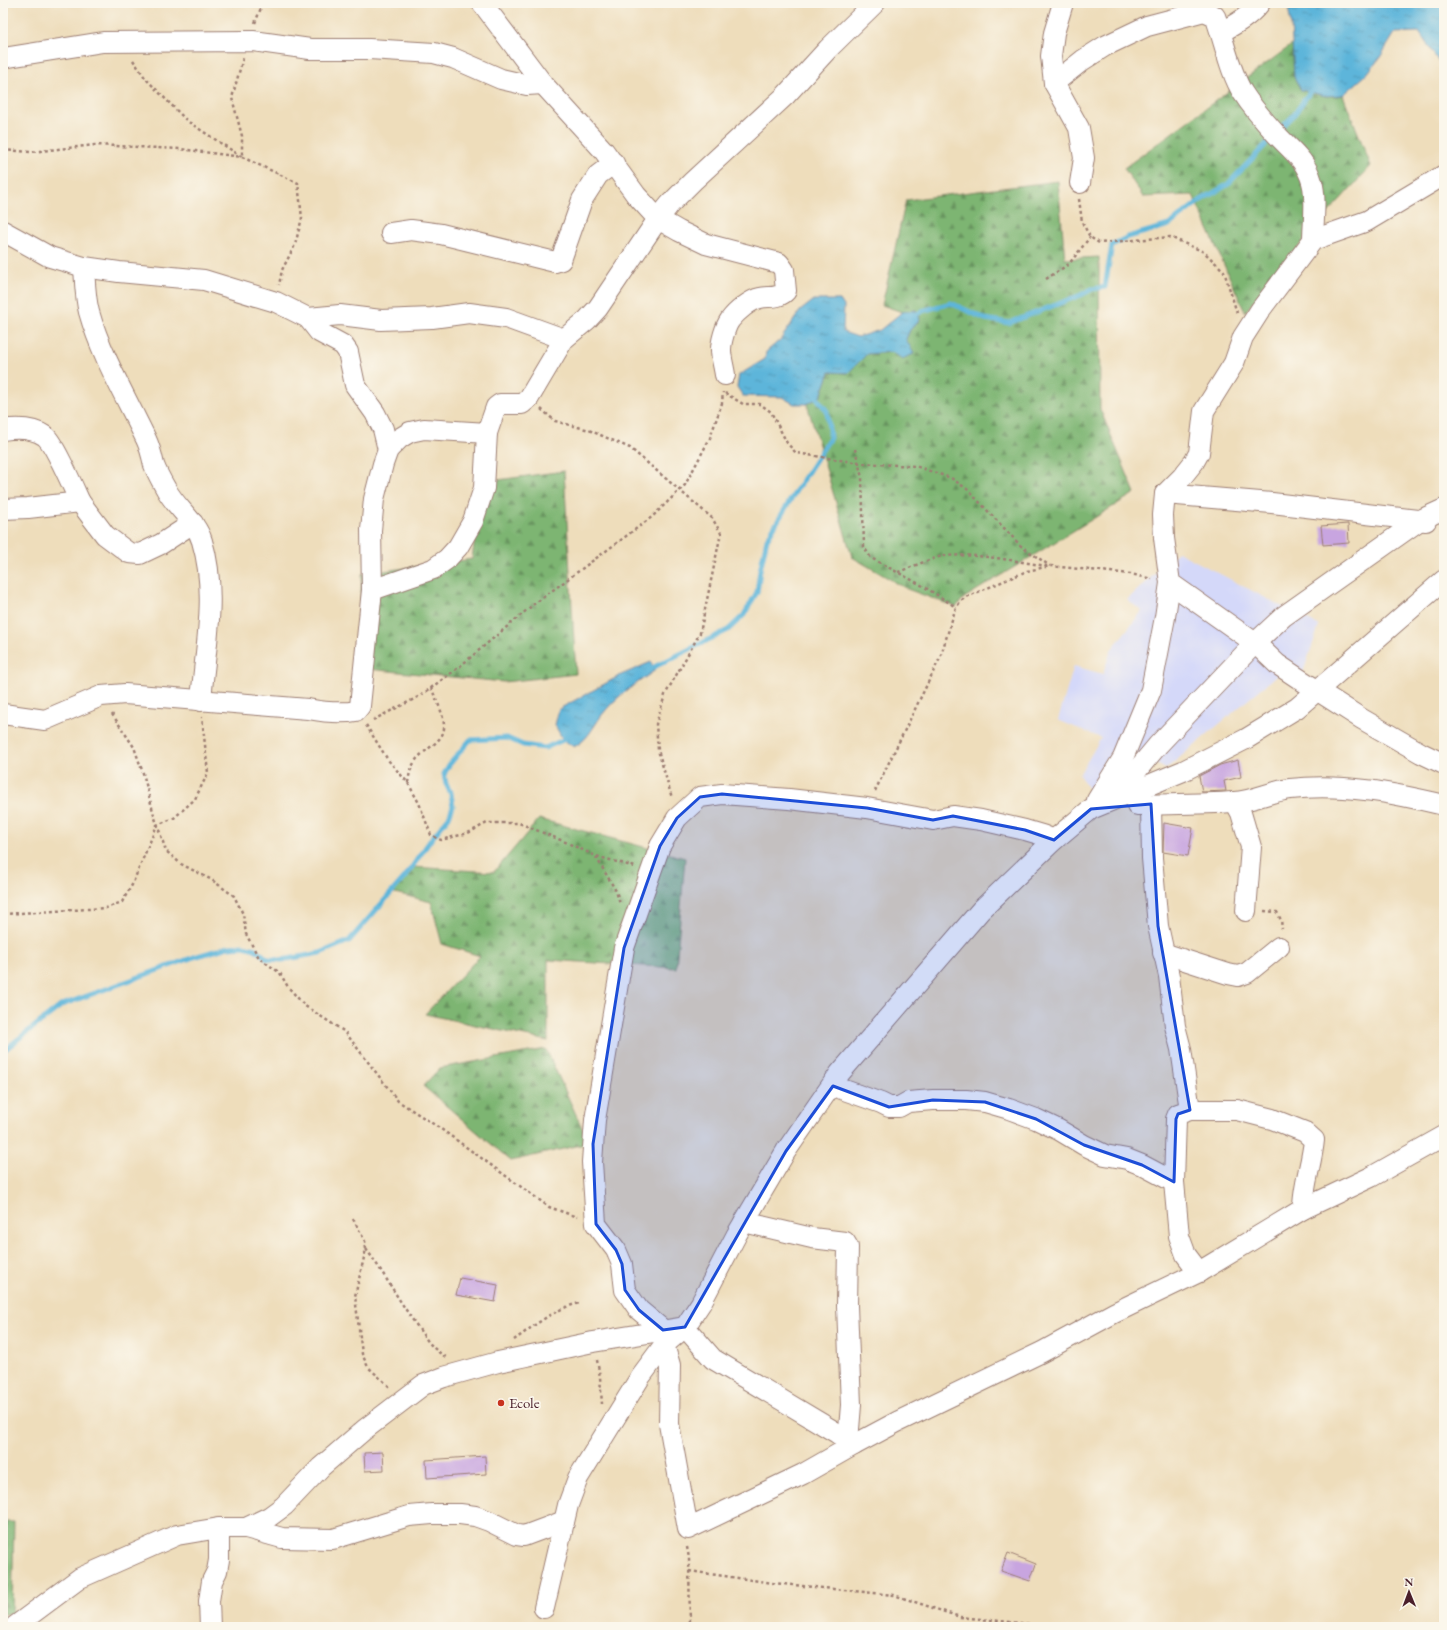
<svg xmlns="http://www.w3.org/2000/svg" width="1447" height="1630" font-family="'EB Garamond',serif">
  <defs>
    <pattern id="forest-firs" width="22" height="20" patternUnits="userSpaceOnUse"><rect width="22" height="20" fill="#7db572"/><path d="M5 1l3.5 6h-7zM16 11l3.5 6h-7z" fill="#68935e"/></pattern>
    <pattern id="water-ripples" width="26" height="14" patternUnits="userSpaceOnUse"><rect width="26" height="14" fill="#5db5da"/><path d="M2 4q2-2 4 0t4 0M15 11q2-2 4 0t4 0" fill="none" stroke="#4f93b1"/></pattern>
  </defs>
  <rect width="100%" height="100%" fill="#fbf7ec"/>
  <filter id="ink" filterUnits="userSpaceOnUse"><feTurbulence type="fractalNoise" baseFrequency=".025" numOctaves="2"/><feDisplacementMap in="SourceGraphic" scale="8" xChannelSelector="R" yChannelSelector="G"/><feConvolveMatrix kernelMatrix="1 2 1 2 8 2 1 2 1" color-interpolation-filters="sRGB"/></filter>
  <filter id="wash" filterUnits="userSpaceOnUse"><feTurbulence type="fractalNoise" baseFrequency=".012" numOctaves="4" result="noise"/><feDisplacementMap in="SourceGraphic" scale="16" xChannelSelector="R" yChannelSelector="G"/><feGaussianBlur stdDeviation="0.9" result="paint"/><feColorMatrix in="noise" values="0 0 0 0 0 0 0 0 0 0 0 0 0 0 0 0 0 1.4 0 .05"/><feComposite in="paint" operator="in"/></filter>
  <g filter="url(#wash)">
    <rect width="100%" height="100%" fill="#edb"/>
    <path fill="#d4d8f9" d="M1178 552 1319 626 1300 681 1282 671 1166 769 1143 757 1098 801 1079 775 1101 738 1058 720 1074 666 1103 674 1111 650 1142 611 1127 600Z"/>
    <g fill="url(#forest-firs)" stroke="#646a4e">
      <path d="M1293 44 1294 77 1301 90 1326 96 1343 95 1371 166 1313 229 1245 312 1193 195 1143 197 1124 168Z"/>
      <path d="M1058 181 1065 259 1099 257 1100 409 1135 493 964 598 956 607 907 589 852 557 807 404 821 396 830 372 848 373 866 354 892 352 906 339 910 330 920 320 916 310 902 312 882 305 906 200Z"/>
      <path d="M564 471 576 674 504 682 357 668 362 574 472 559 483 482Z"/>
      <path d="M539 819 685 858 676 968 548 960V1041L425 1014 480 956 442 944 431 902 391 892 412 867 494 872Z"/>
      <path d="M546 1049 589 1143 511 1161 423 1086 440 1068Z"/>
      <path d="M3 1522H14L12 1614H3Z"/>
    </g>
    <g fill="url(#water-ripples)" stroke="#546a82">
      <path d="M1285 3H1444V70L1419 32 1395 33 1379 59 1366 75 1343 95 1326 96 1301 90 1294 77 1291 24 1288 7Z"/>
      <path d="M814 300H840L844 306 843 332 858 337 880 330 902 312 916 310 920 319 910 330 906 339 914 354 902 359 892 352 867 354 848 373 830 372 821 396 807 404H794L782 397 743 396 737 387 739 375 765 359 766 352 781 339 800 311Z"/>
      <path d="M651 662 654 671C638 683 619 694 606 710 594 723 591 738 574 747L563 740 555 725 559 709 621 675Z"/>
    </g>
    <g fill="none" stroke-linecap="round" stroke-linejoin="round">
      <g stroke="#5db5da" stroke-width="5">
        <path d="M1279 130 1293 116 1314 86"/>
        <path d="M913 317 922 311 951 303 985 319 1009 323 1081 295 1092 289 1105 287 1112 245 1128 237 1169 225 1201 200 1227 185 1274 136"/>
        <path d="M648 670 728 630 744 615 757 592 760 570 767 539 797 489 830 438 827 411 814 394"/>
        <path d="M3 1051 62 1005 194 957 228 947 244 946 255 949 268 959 282 960 320 953 349 941 405 877 432 838 449 817 453 806 451 794 446 784 444 774 449 765 470 740 507 738 523 745 545 748 563 740 567 737"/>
      </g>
    </g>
    <g id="blocks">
      <g fill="#c8a5e0">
        <path d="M1348 524 1349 543 1323 545 1321 526Z"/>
        <path d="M1238 760 1241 777 1224 781 1226 791 1202 792 1199 776 1220 765Z"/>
        <path d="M1164 823 1193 828 1188 856 1163 852Z"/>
        <path d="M460 1278 498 1285 495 1302 456 1295Z"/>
        <path d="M383 1452 384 1470 365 1471 364 1453Z"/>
        <path d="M485 1456 486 1474 427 1478 426 1460Z"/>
        <path d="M1008 1553 1036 1564 1030 1581 1001 1571Z"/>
      </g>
    </g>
  </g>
  <g filter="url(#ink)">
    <use href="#blocks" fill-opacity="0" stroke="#9c7e73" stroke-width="1"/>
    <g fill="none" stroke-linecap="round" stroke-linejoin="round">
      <defs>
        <g id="minor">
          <path d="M482 3 543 84 604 151 636 195 658 219 679 231 706 244 779 263 784 270 786 291C779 299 769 296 760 298 750 300 736 312 730 320 725 327 721 342 721 350 721 358 724 367 725 375"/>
          <path d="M1063 3 1054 33 1051 56 1054 83 1079 128 1084 158 1080 183"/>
          <path d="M1221 32C1236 24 1250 16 1260 3"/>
          <path d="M3 58 103 42 253 41 310 49H369L434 53 453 58 501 79 527 85 543 84"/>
          <path d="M1054 83 1083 60 1105 46 1147 26 1204 11 1215 16C1224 40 1230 73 1243 93 1252 107 1265 122 1276 134 1291 150 1306 160 1312 182 1317 199 1313 223 1313 240"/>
          <path d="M1444 175 1367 221 1313 240 1261 309 1243 337 1234 363 1204 411 1199 453 1194 462 1182 477 1165 494 1163 515 1164 538 1170 583 1255 643 1277 664 1301 680 1362 719 1421 753 1444 764"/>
          <path d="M3 231 50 257 84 267 119 272 204 280 276 302 308 318 340 315 381 320 432 318 469 313 506 318 564 339"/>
          <path d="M391 233 411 230 441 234 555 262 561 260 582 200 598 175 614 163"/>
          <path d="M84 267C85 281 85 297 89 312 101 355 127 399 146 439 150 447 152 456 154 465 157 473 162 482 166 489 176 508 196 521 202 541 218 594 205 648 201 701"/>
          <path d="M308 318 319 332 343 345 348 352 355 385 375 413 383 429 388 450"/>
          <path d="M3 430C16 428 33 428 45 436 54 443 74 489 80 502"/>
          <path d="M1165 494 1272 503 1426 521"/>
          <path d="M3 509 28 508 80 502 105 535 129 553 140 554 161 544 193 523"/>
          <path d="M372 590 433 569 447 559 458 547 473 521 484 488 487 433"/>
          <path d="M3 714 45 720 101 696 125 694 308 709C324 712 340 714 356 711L360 706 372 590 371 530 374 499 383 464 388 450 400 438 410 432 424 429 487 433 496 407 500 404H522L529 398 564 339 587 320 598 308 658 219 670 204 693 181 785 96 828 49 875 3"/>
          <path d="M1112 796 1133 775 1158 745 1255 643 1284 616 1420 520 1444 509"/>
          <path d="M1097 800 1123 758 1151 690 1165 617 1170 583"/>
          <path d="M1235 802 1241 813 1251 847 1246 911"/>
          <path d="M1151 804 1152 858 1158 926 1169 976 1175 1026 1181 1049 1190 1110 1178 1114 1176 1119 1174 1182 1179 1236 1186 1255 1199 1272"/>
          <path d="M1137 805C1169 804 1202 804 1234 802 1254 801 1271 791 1290 789 1342 783 1394 793 1444 805"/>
          <path d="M1163 953 1228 974 1238 976 1247 973 1279 947"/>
          <path d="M833 1086 881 1103 889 1107H899L908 1102 933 1100H966L985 1102 1009 1109 1036 1119 1059 1130 1084 1145 1105 1155 1127 1159 1142 1165 1174 1182"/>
          <path d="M1303 1209 1371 1177 1444 1136"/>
          <path d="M744 1222 812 1238 845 1242 848 1247 847 1306 851 1405 848 1441"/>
          <path d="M663 1330 639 1310 625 1290 622 1264 616 1250 596 1224 592 1162 595 1120 624 948 660 846 677 818 700 797 722 794 789 799 867 808 933 820 953 816 981 820 1025 830 1042 835 1054 840"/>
          <path d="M664 1345 670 1365 669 1424 688 1529 803 1474 854 1445"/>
          <path d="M246 1528 282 1538 333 1539 409 1516 432 1514H460L475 1516 489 1521 517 1535 524 1536 564 1521"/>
          <path d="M544 1608 568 1505 578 1478 641 1376 664 1345 685 1327 713 1359 837 1433 854 1445 897 1422 1042 1352 1114 1313 1199 1272 1303 1209C1303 1186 1312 1163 1314 1140L1305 1132 1272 1119 1237 1110H1190"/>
          <path d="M14 1627 80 1578 177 1535 219 1528H246L269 1517 284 1506 321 1467 364 1430 423 1385 444 1377 498 1362 593 1342 685 1327 701 1303 737 1234 786 1151 840 1073 981 910 1054 840 1091 809 1183 771 1246 739 1297 708 1444 580"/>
          <path d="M210 1627 209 1601 212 1581 217 1571 219 1560V1528"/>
        </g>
      </defs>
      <use href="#minor" stroke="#9c7e73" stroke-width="22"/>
      <g stroke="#9c7e73" stroke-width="2.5" stroke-dasharray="3 3" stroke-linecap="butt">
        <path d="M255 23 263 3"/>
        <path d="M133 60 146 79 187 121 242 157V136L232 98 243 58"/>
        <path d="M3 150 31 152 95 145 180 149 242 157 298 183 302 218 295 245 282 270 279 285"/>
        <path d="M1079 199 1082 222 1090 237 1099 243 1170 237 1204 252 1224 271 1237 313"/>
        <path d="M1046 279 1069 264 1090 237"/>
        <path d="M725 393 743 404H760L771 412 787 443 796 453 859 463 915 466 951 478 967 489 1021 546 1050 566"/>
        <path d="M541 409 555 421 589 430 630 448 712 518 721 533 700 633 665 695 656 724 658 750 672 798"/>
        <path d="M855 449 862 478 864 547 871 558 923 586 956 607"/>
        <path d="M898 572C910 568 931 558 944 556 978 553 1014 561 1047 566"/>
        <path d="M112 714 134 747 143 773 154 815 166 851 181 864 212 880 234 896 243 914 246 934 259 958 280 973 288 987 305 1006 345 1032 398 1101 441 1129 549 1207 577 1217"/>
        <path d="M373 720 420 696 458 668 534 604 652 517 685 485 710 438 722 403 723 392"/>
        <path d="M366 725 388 760 408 783 419 803 431 835 441 840 468 833 487 823H519L563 841 596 856 635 867"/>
        <path d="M408 783C409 774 411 767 416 760 424 749 446 741 444 725 443 712 436 699 431 688"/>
        <path d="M875 791 940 658 956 607 964 598 1027 571 1050 566 1131 574 1152 579"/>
        <path d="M596 857 616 891 620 904"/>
        <path d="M1264 911 1277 912 1281 920 1282 929"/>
        <path d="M3 914 106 908 122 902 132 885 157 825 174 818 195 799 208 773 202 717"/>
        <path d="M353 1219 365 1241 366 1249 355 1296 362 1354 368 1367 391 1388"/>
        <path d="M366 1249C384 1273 399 1301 417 1326 426 1339 432 1349 446 1357"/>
        <path d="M514 1340C534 1326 555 1308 580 1303"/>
        <path d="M597 1360 600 1377 602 1404"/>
        <path d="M687 1547 689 1558 690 1627"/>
        <path d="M689 1571 773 1583 894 1595 960 1617 1040 1625 1044 1627"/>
      </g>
      <use href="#minor" stroke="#fff" stroke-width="20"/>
    </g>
  </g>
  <path fill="#1d4ed8" fill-opacity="0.2" stroke="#1d4ed8" stroke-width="3" stroke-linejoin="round" d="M722 794 867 808 933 820 953 816 1025 830 1054 840 1091 809 1151 804 1158 926 1190 1110 1178 1114 1176 1119 1174 1182 1142 1165 1084 1145 1036 1119 985 1102 933 1100 889 1107 833 1086 786 1151 685 1327 663 1330 639 1310 625 1290 622 1264 616 1250 596 1224 593 1144 624 948 660 846 677 818 700 797Z"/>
  <circle fill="#c8321e" stroke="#fbf7ec" stroke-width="1.5" cx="501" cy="1403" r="4"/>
  <g text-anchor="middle" stroke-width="3.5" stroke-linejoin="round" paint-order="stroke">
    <g font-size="15" fill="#4a1f2b" stroke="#fbf7ec" text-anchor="start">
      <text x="509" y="1408">Ecole</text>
    </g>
  </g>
  <rect width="1447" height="1630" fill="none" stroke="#fbf7ec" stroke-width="16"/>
  <g transform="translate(1409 1592) rotate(359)" stroke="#fbf7ec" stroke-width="3" paint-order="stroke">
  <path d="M0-3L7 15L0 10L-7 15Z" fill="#4a1f2b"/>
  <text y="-6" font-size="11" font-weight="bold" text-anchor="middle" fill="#4a1f2b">N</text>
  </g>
</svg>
